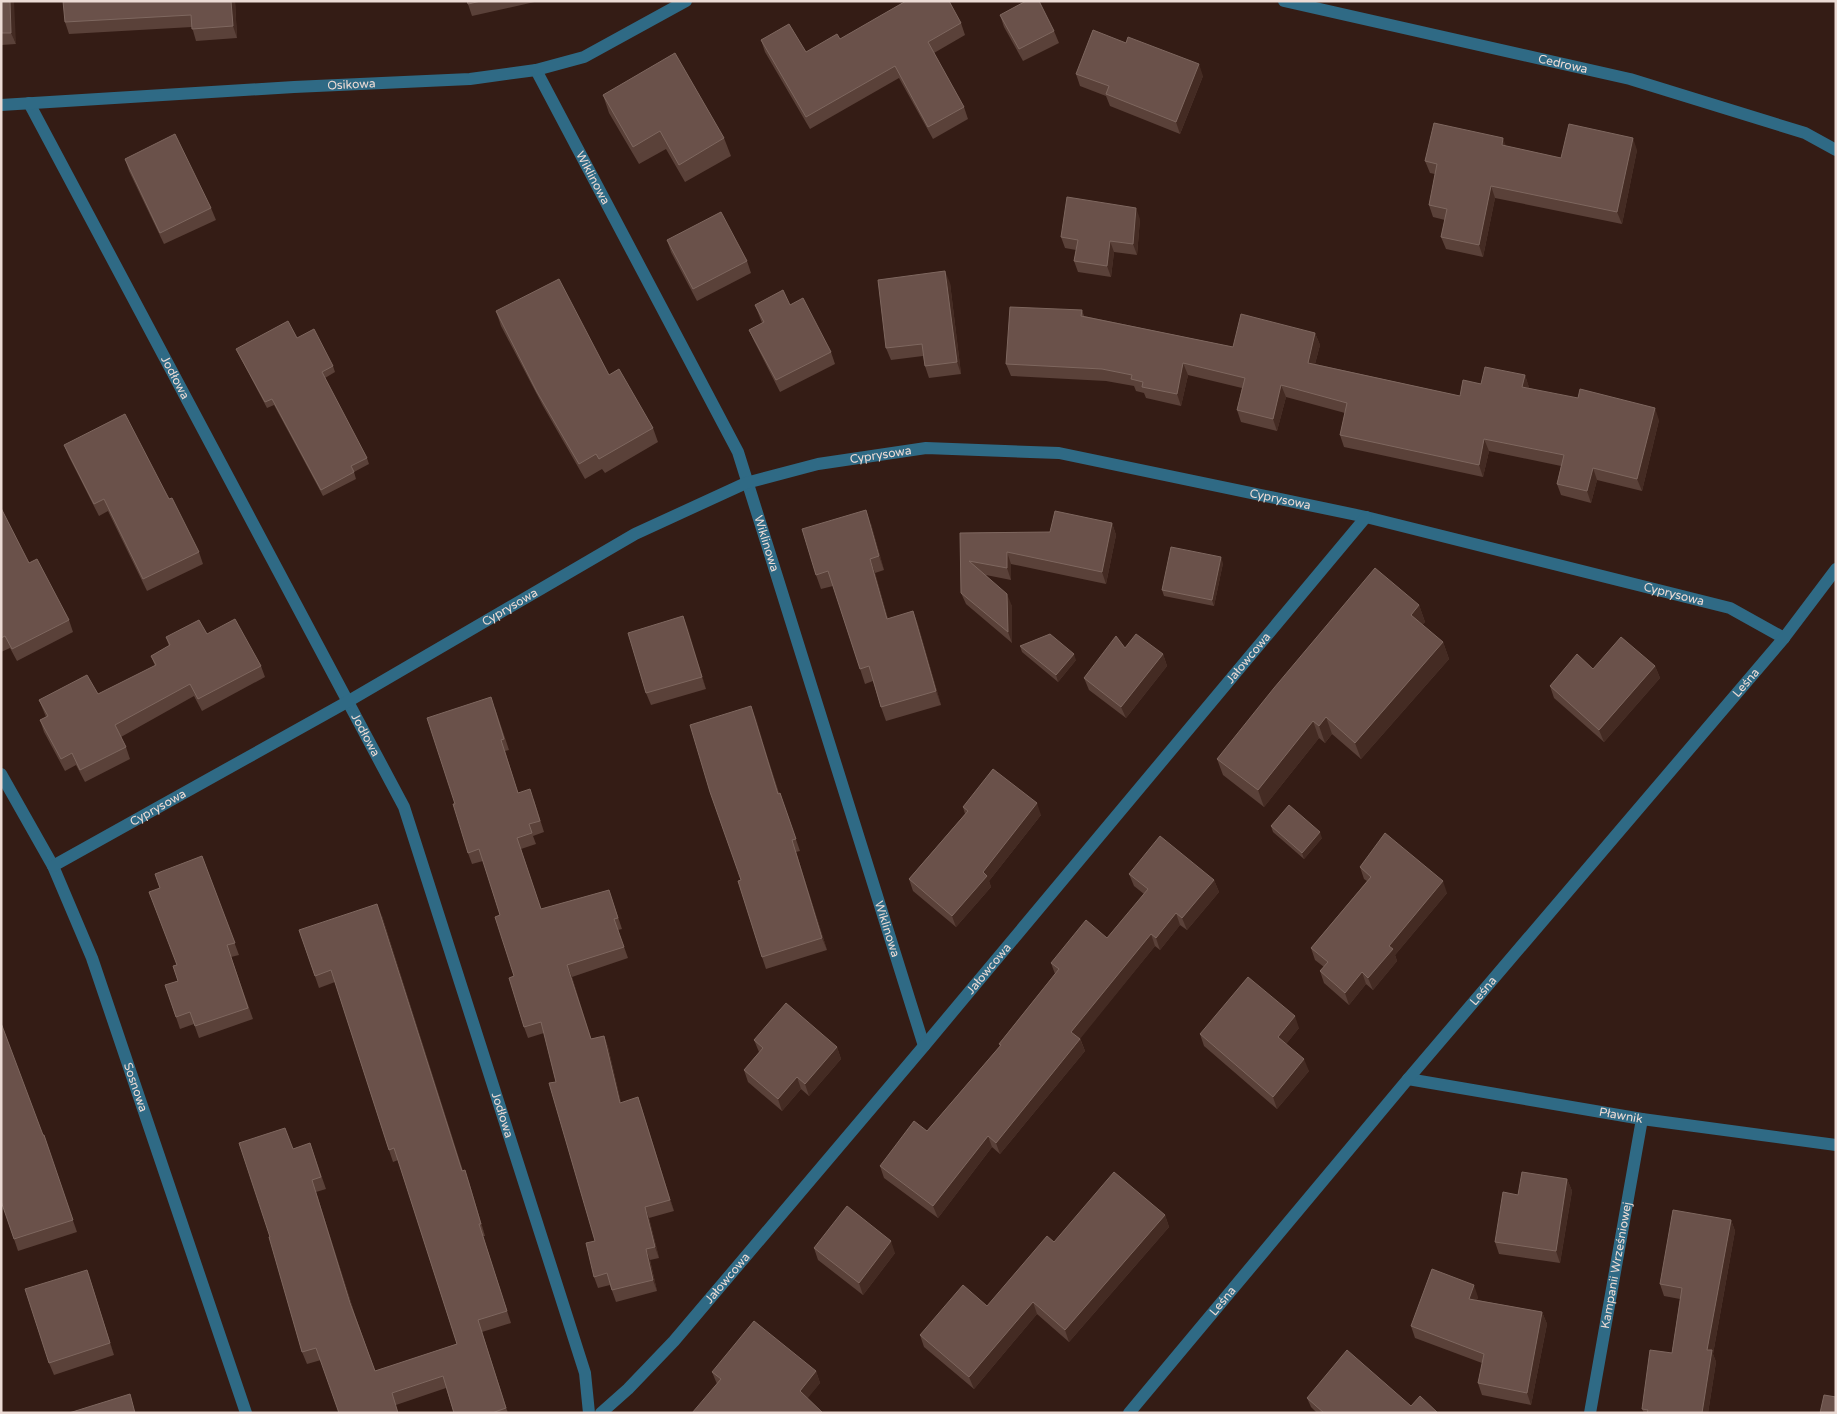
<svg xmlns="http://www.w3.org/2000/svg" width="1837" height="1414" font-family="'Varela Round',sans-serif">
  <rect width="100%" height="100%" fill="#341c15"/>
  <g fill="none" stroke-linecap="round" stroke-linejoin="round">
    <g stroke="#2f6a85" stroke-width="12">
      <path id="s1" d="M1284 1 1630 79 1805 133 1836 150"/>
      <path id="s2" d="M536 70 738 452 924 1046"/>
      <path id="s3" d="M29 103 404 807 585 1373 589 1413"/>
      <path id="s4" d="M1 105 294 87 470 79 536 70 584 57 686 1"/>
      <path id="s5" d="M1 774 53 866 92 958 246 1413"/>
      <path id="s6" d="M53 866 347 702 635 534 746 483 818 464 926 448 1059 453 1366 517 1730 608 1784 638"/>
      <path id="s7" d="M1408 1079 1642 1119 1836 1145"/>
      <path id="s8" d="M601 1413 628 1389 674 1341 924 1046 1366 517"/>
      <path id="s9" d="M1129 1413 1408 1079 1784 638 1836 569"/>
      <path id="s10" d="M1590 1413 1642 1119"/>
    </g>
  </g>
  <g fill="#5a4139">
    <path d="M1 1 16 44 1 45Z"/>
    <path d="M235 1 237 38 196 41 192 27 69 34 65 22Z"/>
    <path d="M467 1H539L472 16Z"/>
    <path d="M1000 15 1054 31 1059 43 1023 61 1004 27Z"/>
    <path d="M961 23 965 35 934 53 964 107 968 119 933 139 899 78 810 129 765 52 761 40 806 52 840 39Z"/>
    <path d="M1076 74 1203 76 1180 134 1110 106 1106 96 1080 86Z"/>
    <path d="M603 95 724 138 731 156 685 182 666 149 639 164 609 113Z"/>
    <path d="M1506 146 1561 158 1637 150 1622 224 1495 198 1483 257 1446 249 1441 237 1445 220 1433 217 1429 205 1435 174 1430 173 1425 161Z"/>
    <path d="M125 159 211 208 216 220 164 244 129 171Z"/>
    <path d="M1140 219 1137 255 1114 252 1111 277 1078 272 1074 261 1076 250 1065 248 1061 237Z"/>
    <path d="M667 240 747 261 751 273 697 301 671 252Z"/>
    <path d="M950 283 961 374 929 378 925 366 923 356 891 360 886 348Z"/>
    <path d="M755 305H790L831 352 835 364 780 392 754 341 749 330 762 323Z"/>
    <path d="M1082 310 1084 316 1233 347 1315 333 1320 345 1315 364 1460 396 1481 384 1525 375 1529 388 1659 420 1642 491 1597 480 1591 503 1561 495 1557 484 1561 466 1489 451 1483 477 1344 447 1340 435 1345 413 1286 397 1277 431 1241 422 1237 410 1242 388 1188 375 1181 406 1146 398 1144 393 1136 391 1134 386 1106 381 1011 376 1006 364Z"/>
    <path d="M496 311 609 375 653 428 658 442 605 473 602 469 585 479 543 406 501 326Z"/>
    <path d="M297 338 333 366 335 372 325 378 367 458 369 464 354 472 356 479 323 496 274 405 267 408 239 355 236 349Z"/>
    <path d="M64 445 169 499 199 552 203 564 147 591 108 511 99 516 69 457Z"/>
    <path d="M1 508 29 563 69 620 73 632 17 661 10 648 1 652Z"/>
    <path d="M1112 523 1116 535 1106 584 1011 564V580L986 575 1012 606V643L966 604 961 593 960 533 1050 532Z"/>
    <path d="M871 524 884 570 875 573 888 619 913 611 918 625 941 705 886 721 881 707 873 681 865 684 833 586 821 589 816 575Z"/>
    <path d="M1223 563 1214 606 1164 596 1162 590Z"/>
    <path d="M1419 605 1425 622 1422 625 1443 642 1449 659 1361 759 1332 734 1325 743 1319 738 1264 807 1223 775 1217 759Z"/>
    <path d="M683 616 706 689 651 705 646 693Z"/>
    <path d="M207 634 261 666 265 677 202 711 194 696 121 737 126 747 130 759 85 782 76 765 65 771 44 732 40 720 46 717 39 700 98 694 155 666 151 656 169 646 166 637Z"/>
    <path d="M1020 646 1076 660 1058 682 1022 652Z"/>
    <path d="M1125 648 1163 654 1167 666 1126 718 1089 690 1084 678Z"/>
    <path d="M1655 666 1660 678 1604 742 1554 698 1550 686 1593 669Z"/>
    <path d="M751 706 779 793H780L800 851 796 852 827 950 766 969 762 957 741 880Z"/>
    <path d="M495 708 509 750 505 751 518 793 534 800 544 832 533 836 536 844 521 849 541 909 609 890 622 929 618 930 628 958 572 977 591 1039 604 1036 608 1047 621 1103 638 1097 674 1211 649 1218 659 1258 650 1260 657 1291 616 1302 610 1285 598 1288 594 1277 595 1241 544 1033 528 1038 524 1027 514 976 500 915 483 861 472 864 468 853 455 804Z"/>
    <path d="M963 807 1041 815 989 881 991 887 956 927 913 891 909 879 965 814Z"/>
    <path d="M1271 826 1322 838 1304 859 1273 832Z"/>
    <path d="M202 856 239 955 231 957 253 1019 199 1038 194 1024 180 1029 165 985 178 981 177 965 160 888Z"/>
    <path d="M1360 867 1447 893 1395 955 1397 961 1373 990 1366 984 1349 1005 1324 983 1320 971 1324 967 1315 960 1311 948 1367 881 1364 879Z"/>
    <path d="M1129 874 1214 880 1219 892 1187 930 1180 925 1160 950 1155 946 1080 1038 1085 1051 1000 1154 992 1147 938 1218 884 1178 880 1166 927 1131 1000 1046 999 1044 1055 974 1051 963 1107 938 1144 894 1134 886Z"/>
    <path d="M382 916 463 1171 469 1182 485 1236H483L511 1323 482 1332 508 1413H454L446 1388 396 1405 321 1360 307 1364 302 1352 270 1237 293 1149 310 1143 326 1189 316 1192 355 1315 375 1371 457 1344 398 1160 393 1162 389 1150 335 982 319 988 299 930Z"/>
    <path d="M1299 1028 1286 1044 1309 1071 1277 1109 1204 1046 1200 1034Z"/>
    <path d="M754 1040 837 1047 841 1059 809 1096 801 1089 782 1111 748 1082 744 1070 759 1052Z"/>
    <path d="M43 1135 77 1232 18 1251 14 1239Z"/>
    <path d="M1567 1179 1572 1191 1560 1263 1499 1254 1495 1242 1518 1195Z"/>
    <path d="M1165 1215 1169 1227 1069 1342 1037 1314 974 1389 924 1347 920 1335 987 1306 1054 1242Z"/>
    <path d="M1731 1220 1735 1231 1713 1354 1716 1362 1708 1413H1644L1642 1409 1672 1353 1680 1299 1664 1296 1660 1284Z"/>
    <path d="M814 1248 895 1253 863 1295 818 1260Z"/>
    <path d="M91 1282 114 1355 54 1375 49 1363Z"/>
    <path d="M1478 1297 1477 1300 1542 1312 1547 1324 1531 1405 1482 1395 1478 1383 1482 1363 1415 1338 1411 1326Z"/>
    <path d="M816 1371 820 1383 807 1398 717 1384 712 1372Z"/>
    <path d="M1307 1398 1411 1406 1438 1413H1317L1311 1407Z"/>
  </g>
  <g fill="#442b23">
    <path d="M10 1H14L16 44 11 33Z"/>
    <path d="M231 1H235L237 38 233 26Z"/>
    <path d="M1199 64 1203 76 1180 134 1176 122Z"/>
    <path d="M1503 138 1507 149 1502 145Z"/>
    <path d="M1633 138 1637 150 1622 224 1617 212Z"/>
    <path d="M1491 186 1495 198 1483 257 1479 245Z"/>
    <path d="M1136 208 1140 219 1137 255 1133 244Z"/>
    <path d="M1110 241 1114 252 1111 277 1107 266Z"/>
    <path d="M945 271 950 283 961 374 957 362Z"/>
    <path d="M1315 333 1320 345 1312 375 1308 363Z"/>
    <path d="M1183 363 1188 375 1181 406 1177 394Z"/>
    <path d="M1525 375 1529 387 1527 398 1522 387Z"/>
    <path d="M1281 385 1286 397 1277 431 1273 419Z"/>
    <path d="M1655 408 1659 420 1642 491 1637 479Z"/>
    <path d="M1484 439 1489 451 1483 477 1479 465Z"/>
    <path d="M1593 468 1597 480 1591 503 1587 491Z"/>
    <path d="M866 510 871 524 884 570 879 556Z"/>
    <path d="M1112 523 1116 535 1106 584 1102 572Z"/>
    <path d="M1007 552 1011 564V580L1007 568Z"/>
    <path d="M1221 557 1223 563 1214 606 1212 600Z"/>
    <path d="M870 559 875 573 892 633 887 619Z"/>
    <path d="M1007 594 1012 606V643L1008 632Z"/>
    <path d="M1419 605 1425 622 1417 632 1411 615Z"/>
    <path d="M913 611 918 625 941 705 936 691Z"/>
    <path d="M683 616 688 628 706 689 702 677Z"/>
    <path d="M1443 642 1449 659 1361 759 1355 743Z"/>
    <path d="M1074 654 1076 660 1058 682 1056 675Z"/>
    <path d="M1163 654 1167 666 1126 718 1121 707Z"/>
    <path d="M1655 666 1660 678 1604 742 1599 730Z"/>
    <path d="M751 706 756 718 782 806 778 794Z"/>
    <path d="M1326 717 1332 734 1325 743 1319 726Z"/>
    <path d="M1313 721 1319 738 1264 807 1258 790Z"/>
    <path d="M1037 803 1041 815 989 881 991 887 956 927 952 916 983 872Z"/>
    <path d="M1320 832 1322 838 1304 859 1302 853Z"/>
    <path d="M792 840 796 852 827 950 822 938Z"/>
    <path d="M1214 880 1219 892 1187 930 1182 918Z"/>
    <path d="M1443 881 1447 893 1395 955 1397 961 1373 990 1368 978 1389 946Z"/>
    <path d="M377 904 382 916 466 1183 462 1171Z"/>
    <path d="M1176 913 1180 925 1160 950 1156 938Z"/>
    <path d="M1151 934 1155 946 1076 1044 1071 1032Z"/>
    <path d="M567 965 572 977 595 1050 591 1039Z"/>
    <path d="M1362 972 1366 984 1349 1005 1345 993Z"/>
    <path d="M1295 1016 1299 1028 1282 1049 1278 1037Z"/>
    <path d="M604 1036 608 1047 624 1115 620 1103Z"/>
    <path d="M1080 1039 1085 1051 1000 1154 996 1143Z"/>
    <path d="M837 1047 841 1059 809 1096 805 1084Z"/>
    <path d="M1304 1059 1309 1071 1277 1109 1273 1097Z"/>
    <path d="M797 1077 801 1089 782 1111 778 1099Z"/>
    <path d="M638 1097 642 1108 674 1211 670 1200Z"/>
    <path d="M988 1136 992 1147 938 1218 933 1206Z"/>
    <path d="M465 1170 469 1182 485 1236 481 1224Z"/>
    <path d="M1567 1179 1572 1191 1560 1263 1556 1251Z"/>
    <path d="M312 1180 316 1192 355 1315 350 1303Z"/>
    <path d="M645 1207 649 1218 659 1258 655 1247Z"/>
    <path d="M1165 1215 1169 1227 1069 1342 1065 1330Z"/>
    <path d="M1731 1220 1735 1231 1713 1354 1716 1362 1708 1413H1702L1707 1350Z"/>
    <path d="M891 1241 895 1253 863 1295 859 1283Z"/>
    <path d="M646 1249 650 1260 657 1291 653 1280Z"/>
    <path d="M87 1270 91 1282 114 1355 110 1343Z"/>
    <path d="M1474 1285 1478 1297 1473 1310 1469 1299Z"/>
    <path d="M1033 1302 1037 1314 974 1389 969 1377Z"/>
    <path d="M1542 1312 1547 1324 1531 1405 1527 1393Z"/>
    <path d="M478 1320 482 1332 508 1413 506 1408Z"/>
    <path d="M816 1371 820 1383 804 1403 800 1391Z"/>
  </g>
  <g fill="#6a514a" stroke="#7e675f">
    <path d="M1 1H10L11 33H1Z"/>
    <path d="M63 1H231L233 26 192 29 191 15 65 22Z"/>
    <path d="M467 1H481L468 4Z"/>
    <path d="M906 1H949L961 23 928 42 964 107 928 127 895 66 806 117 761 40 789 24 806 52 837 34 840 39Z"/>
    <path d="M1026 1H1039L1054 31 1019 49 1000 15Z"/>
    <path d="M1093 30 1126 43 1128 37 1199 64 1176 122 1106 94 1109 86 1076 74Z"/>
    <path d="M675 53 724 138 679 165 660 131 633 147 603 95Z"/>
    <path d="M1434 123 1503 138 1502 145 1561 158 1569 124 1633 138 1617 212 1491 186 1479 245 1441 237 1447 209 1429 205 1437 164 1425 161Z"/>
    <path d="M175 134 211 208 160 233 125 159Z"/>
    <path d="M1067 197 1136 208 1133 244 1110 241 1107 266 1074 261 1078 240 1061 237Z"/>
    <path d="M721 212 747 261 693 289 667 240Z"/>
    <path d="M945 271 957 362 925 366 922 344 886 348 878 280Z"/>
    <path d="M559 279 609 375 619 369 653 428 599 459 596 454 579 464 537 392 496 311Z"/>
    <path d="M783 290 790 305 803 298 831 352 776 380 749 330 764 322 755 305Z"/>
    <path d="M1010 307 1082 310 1081 316 1233 347 1241 314 1315 333 1308 363 1460 396 1463 380 1481 384 1485 367 1525 375 1522 387 1578 398 1580 389 1655 408 1637 479 1593 468 1587 491 1557 484 1564 455 1484 439 1479 465 1340 435 1347 403 1281 385 1273 419 1237 410 1245 378 1183 363 1177 394 1142 387 1143 382 1131 379 1132 375 1102 369 1006 364Z"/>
    <path d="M288 321 297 338 314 329 333 366 322 372 367 458 351 466 354 472 321 490 272 399 265 402 236 349Z"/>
    <path d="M125 414 169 499 172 498 199 552 143 579 104 499 94 504 64 445Z"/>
    <path d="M1 508 29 563 37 559 69 620 12 649 5 636 1 638Z"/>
    <path d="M866 510 879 556 870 559 887 619 913 611 936 691 881 707 869 666 860 669 828 571 816 575 802 529Z"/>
    <path d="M1055 511 1112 523 1102 572 1007 552V568L969 561 1007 594 1008 632 961 593 960 533 1050 532Z"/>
    <path d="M1171 547 1221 557 1212 600 1162 590Z"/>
    <path d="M1375 568 1419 605 1411 615 1443 642 1355 743 1326 717 1319 726 1313 721 1258 790 1217 759 1274 688Z"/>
    <path d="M683 616 702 677 646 693 628 633Z"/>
    <path d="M235 619 261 666 198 699 190 684 115 725 126 747 80 770 72 753 61 759 40 720 48 716 39 700 87 675 98 694 156 665 151 656 170 645 166 637 199 620 207 634Z"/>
    <path d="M1050 634 1074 654 1056 675 1020 646Z"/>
    <path d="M1136 634 1163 654 1121 707 1084 678 1116 636 1125 648Z"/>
    <path d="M1621 637 1655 666 1599 730 1550 686 1577 654 1593 669Z"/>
    <path d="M491 697 504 739 501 740 518 793 530 789 540 821 529 824 532 833 517 838 541 909 609 890 618 918 614 919 624 947 567 965 591 1039 604 1036 620 1103 638 1097 670 1200 645 1207 655 1247 646 1249 653 1280 612 1290 607 1273 594 1277 586 1243 595 1241 549 1083 556 1082 541 1022 524 1027 509 978 514 976 495 917 500 915 479 849 468 853 453 804H455L427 718Z"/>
    <path d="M751 706 778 794 780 793 796 839 792 840 822 938 762 957 738 881 741 880 710 792 690 725Z"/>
    <path d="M993 769 1037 803 983 872 987 876 952 916 909 879 968 811 963 807Z"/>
    <path d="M1289 805 1320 832 1302 853 1271 826Z"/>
    <path d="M1385 833 1443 881 1389 946 1393 949 1368 978 1362 972 1345 993 1320 971 1328 962 1311 948 1371 877 1360 867Z"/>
    <path d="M1160 836 1214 880 1182 918 1176 913 1156 938 1151 934 1071 1032 1080 1039 996 1143 988 1136 933 1206 880 1166 914 1121 927 1131 1001 1045 999 1044 1059 969 1051 963 1086 920 1107 938 1148 889 1129 874Z"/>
    <path d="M202 856 235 943 227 945 248 1008 195 1026 190 1012 176 1017 165 985 178 981 173 966 177 965 149 892 160 888 155 874Z"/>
    <path d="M377 904 462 1171 465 1170 481 1224H479L507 1311 478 1320 506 1408 492 1413H454L443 1376 392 1393 398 1413H339L316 1348 302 1352 269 1237H270L239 1143 285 1128 293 1149 310 1143 321 1177 312 1180 350 1303 375 1371 457 1344 394 1148 389 1150 331 970 315 976 299 930Z"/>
    <path d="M1248 977 1295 1016 1278 1037 1304 1059 1273 1097 1200 1034Z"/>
    <path d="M786 1003 837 1047 805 1084 797 1077 778 1099 744 1070 763 1048 754 1040Z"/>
    <path d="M1 1023 43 1135H44L73 1220 14 1239 1 1201Z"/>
    <path d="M1114 1172 1165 1215 1065 1330 1033 1302 969 1377 920 1335 963 1285 987 1306 1047 1236 1054 1242Z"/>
    <path d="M1522 1172 1567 1179 1556 1251 1495 1242 1503 1192 1518 1195Z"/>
    <path d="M847 1206 891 1241 859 1283 814 1248Z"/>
    <path d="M1673 1210 1731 1220 1707 1350H1712L1702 1413H1647L1648 1410 1642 1409 1650 1350 1672 1353 1682 1288 1660 1284Z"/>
    <path d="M1432 1269 1474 1285 1469 1299 1542 1312 1527 1393 1478 1383 1484 1354 1411 1326Z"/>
    <path d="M87 1270 110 1343 49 1363 25 1289Z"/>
    <path d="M754 1321 816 1371 800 1391 823 1413H692L721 1379 712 1372Z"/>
    <path d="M1347 1350 1411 1406 1420 1396 1438 1413H1324L1307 1398Z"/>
    <path d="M130 1394 135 1413H69Z"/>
    <path d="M1824 1395 1836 1397V1413H1820Z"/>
  </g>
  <g text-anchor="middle" stroke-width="4" stroke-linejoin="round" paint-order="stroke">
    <g font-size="12" fill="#ecdbd5" stroke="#29130c">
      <text dy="4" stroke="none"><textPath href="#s1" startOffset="286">Cedrowa</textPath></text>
      <text dy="4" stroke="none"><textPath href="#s4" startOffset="351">Osikowa</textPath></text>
      <text dy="4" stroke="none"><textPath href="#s2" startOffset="122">Wiklinowa</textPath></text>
      <text dy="4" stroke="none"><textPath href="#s3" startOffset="311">Jodłowa</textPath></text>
      <text dy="4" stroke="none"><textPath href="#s6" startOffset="930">Cyprysowa</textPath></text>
      <text dy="4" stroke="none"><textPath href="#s6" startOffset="1335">Cyprysowa</textPath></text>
      <text dy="4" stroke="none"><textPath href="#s2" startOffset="528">Wiklinowa</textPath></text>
      <text dy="4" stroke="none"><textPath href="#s6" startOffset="1740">Cyprysowa</textPath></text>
      <text dy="4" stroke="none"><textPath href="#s6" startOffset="525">Cyprysowa</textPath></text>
      <text dy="4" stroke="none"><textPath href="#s8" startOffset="995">Jałowcowa</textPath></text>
      <text dy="4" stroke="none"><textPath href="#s9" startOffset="956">Leśna</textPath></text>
      <text dy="4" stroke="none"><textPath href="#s3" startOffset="716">Jodłowa</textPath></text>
      <text dy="4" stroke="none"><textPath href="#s6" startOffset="120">Cyprysowa</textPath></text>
      <text dy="4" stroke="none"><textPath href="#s2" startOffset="932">Wiklinowa</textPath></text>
      <text dy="4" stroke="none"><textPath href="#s8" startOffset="590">Jałowcowa</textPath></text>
      <text dy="4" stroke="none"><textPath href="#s9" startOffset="551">Leśna</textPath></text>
      <text dy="4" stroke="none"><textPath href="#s5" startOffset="342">Sosnowa</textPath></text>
      <text dy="4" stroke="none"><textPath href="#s3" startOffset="1121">Jodłowa</textPath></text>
      <text dy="4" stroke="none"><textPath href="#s7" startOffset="216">Pławnik</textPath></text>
      <text dy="4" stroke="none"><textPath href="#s10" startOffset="150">Kampanii Wrześniowej</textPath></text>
      <text dy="4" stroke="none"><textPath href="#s8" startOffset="185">Jałowcowa</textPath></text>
      <text dy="4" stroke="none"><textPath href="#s9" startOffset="146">Leśna</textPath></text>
    </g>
  </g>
  <rect width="1837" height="1414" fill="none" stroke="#ecdbd5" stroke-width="5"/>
</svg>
